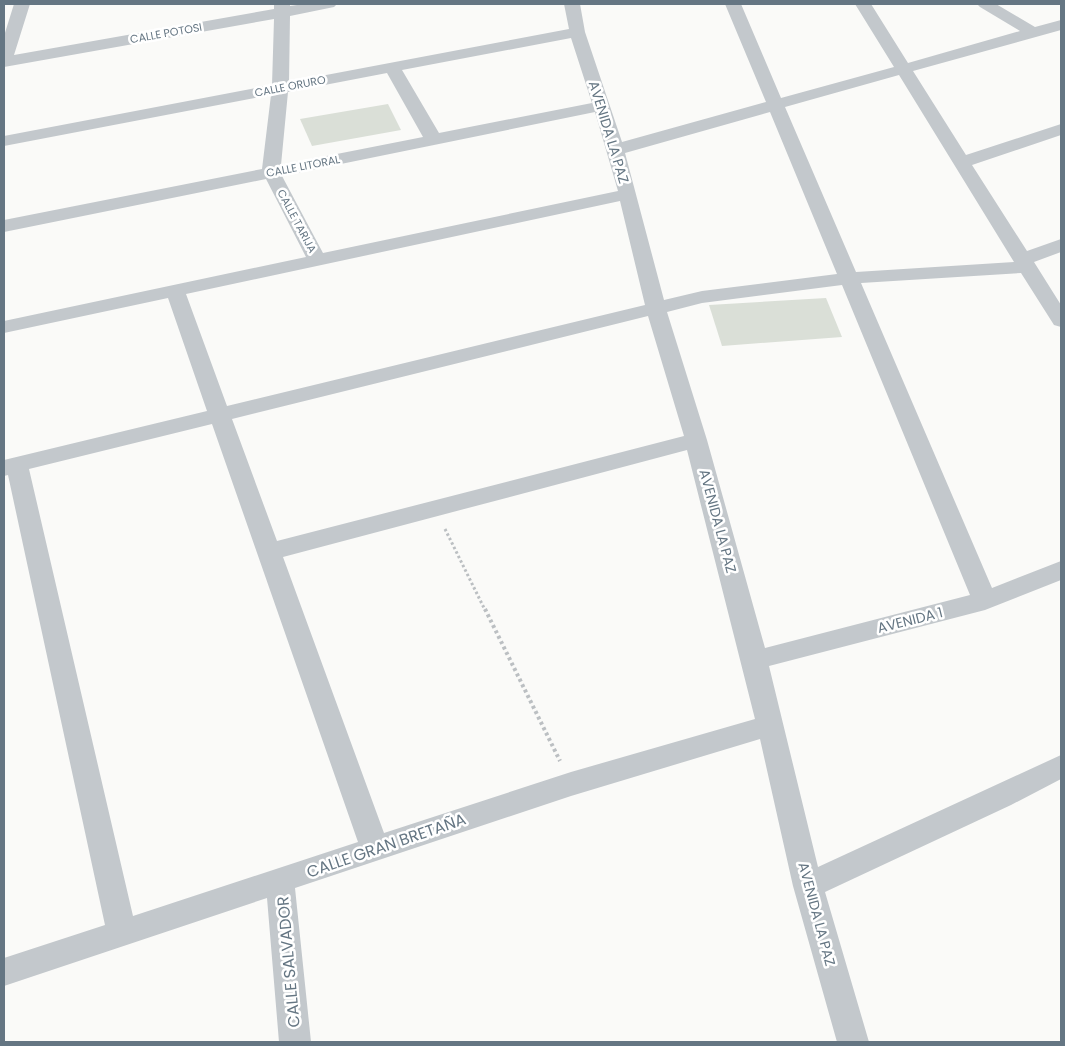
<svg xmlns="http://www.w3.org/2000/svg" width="1065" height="1046" font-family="Poppins,sans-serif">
  <rect width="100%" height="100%" fill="#fafaf8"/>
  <g fill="#dadfd7">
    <path d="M388 104 401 130 312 146 300 119Z"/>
    <path d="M826 298 842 337 722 346 709 305Z"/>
  </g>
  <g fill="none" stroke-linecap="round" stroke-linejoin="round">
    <path stroke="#bbbfc2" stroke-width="3" stroke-dasharray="2.5 2.5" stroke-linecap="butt" d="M445 529 485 610"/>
    <path stroke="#bbbfc2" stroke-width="4" stroke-dasharray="3 3" stroke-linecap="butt" d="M485 609 560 761"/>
    <path fill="#c3c8cc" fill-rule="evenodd" d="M14 4H30L14 55 274 9V4H290V6L304 4H337L334 7 290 16 289 82 569 29 564 4H580L585 32 622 142 766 102 725 4H741L781 98 894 67 855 4H871L908 63 1020 31 980 7 977 4H996L1035 27 1061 20V30L913 71 966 155 1061 124V135L972 165 1027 251 1061 239V252L1034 262 1061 305V327L1054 325 1021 273 861 283 992 588 1061 561V580L985 610 769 666 818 867 1061 755V779L1011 805 825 892 869 1042H837L793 886 760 739 571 796 295 888 311 1042H279L267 898 4 986V958L105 925 8 475 4 476V460L207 411 168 298 4 333V321L306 257 266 179 4 232V220L262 169 271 95 4 146V136L272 85 274 19 4 67V36ZM571 38 592 103 439 133 402 70ZM387 73 423 137 281 165 288 92ZM899 75 1014 262 856 272 785 107ZM595 112 618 191 323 253 282 176ZM770 112 837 274 702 291 664 300 625 153ZM620 201 645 305 227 406 186 294ZM842 285 970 595 765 648 707 440 667 312 702 303ZM648 316 684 436 277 541 232 419ZM212 424 358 842 133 916 29 469ZM687 450 755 719 571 772 384 833 283 557Z"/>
  </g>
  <g text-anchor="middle" stroke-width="5" stroke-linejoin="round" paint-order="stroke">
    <g font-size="11" fill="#657683" stroke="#fff">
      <text transform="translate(166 33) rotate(-10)" y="4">CALLE POTOSI</text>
      <text transform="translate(290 86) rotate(-11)" y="4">CALLE ORURO</text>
      <text transform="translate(303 166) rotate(-11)" y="4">CALLE LITORAL</text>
      <text transform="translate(297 221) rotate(62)" y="4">CALLE TARIJA</text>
    </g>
    <g font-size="14" fill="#657683" stroke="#fff">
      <text transform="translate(609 132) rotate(73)" y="5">AVENIDA LA PAZ</text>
      <text transform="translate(718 521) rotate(75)" y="5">AVENIDA LA PAZ</text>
      <text transform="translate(910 620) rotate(-14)" y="5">AVENIDA 1</text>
      <text transform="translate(817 914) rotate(75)" y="5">AVENIDA LA PAZ</text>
    </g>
    <g font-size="16" fill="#657683" stroke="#fff">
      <text transform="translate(386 845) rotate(-19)" y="6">CALLE GRAN BRETAÑA</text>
      <text transform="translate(288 962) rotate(-95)" y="6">CALLE SALVADOR</text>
    </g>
  </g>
  <rect width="1065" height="1046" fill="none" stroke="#657683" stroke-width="10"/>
</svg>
